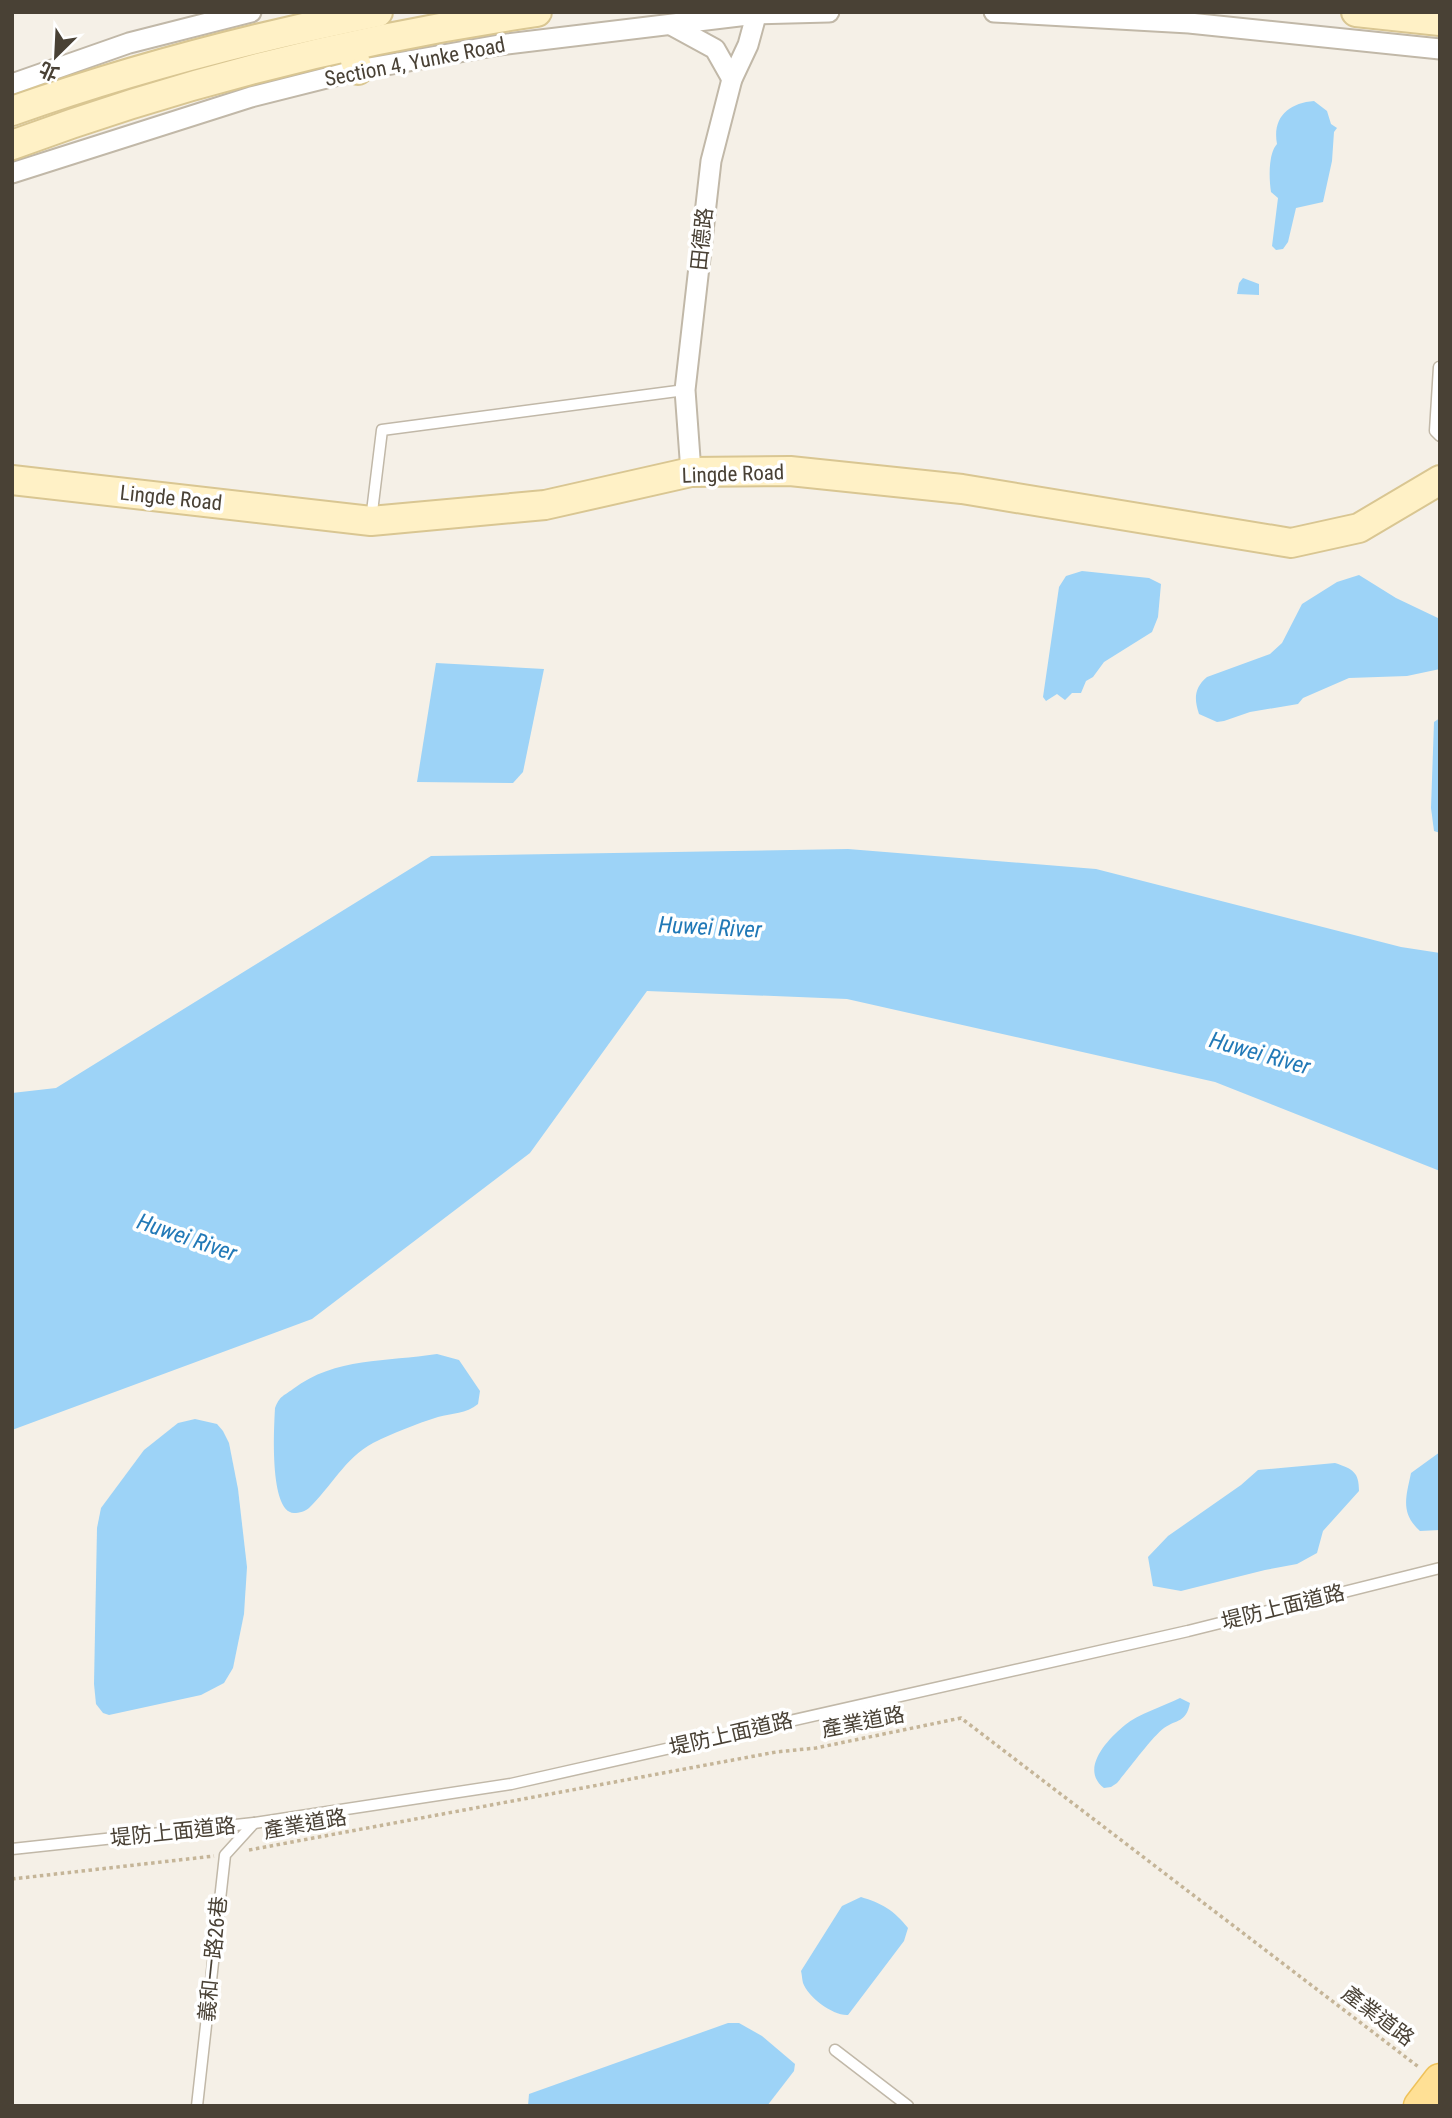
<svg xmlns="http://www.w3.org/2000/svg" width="1452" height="2118" font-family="'Roboto Condensed','Noto Sans TC',sans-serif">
  <rect width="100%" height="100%" fill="#f5f0e7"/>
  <g fill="#9dd3f7">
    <path d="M1314 101 1327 111 1331 124 1337 128 1334 132 1332 161 1323 202 1296 208 1288 242 1283 249 1276 250 1272 246 1278 198 1271 192C1269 179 1268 154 1277 144 1272 117 1289 103 1314 101Z"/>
    <path d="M1243 278 1259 284V295L1237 294 1239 283Z"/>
    <path d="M1082 571 1149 578 1161 584 1158 617 1152 632 1104 662 1093 677 1086 681 1081 693H1072L1065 700 1057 694 1046 701 1043 697 1059 587 1066 576Z"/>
    <path d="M1359 575 1396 598 1440 619V669L1407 676 1349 678 1303 698 1298 704 1250 712 1224 721 1217 722 1199 714C1194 699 1194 688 1207 677L1270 654 1282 643 1302 604 1337 582Z"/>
    <path d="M436 663 544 669 523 772 513 783 417 782Z"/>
    <path d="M1440 718V833L1434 831 1431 808 1434 722Z"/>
    <path d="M848 849 1096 869 1401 947 1440 953V1171L1215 1082 847 999 647 991 530 1153 312 1319 12 1430V1093L56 1088 431 856Z"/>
    <path d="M437 1354 459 1360 480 1391 478 1404C466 1414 452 1413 438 1417 416 1424 393 1433 373 1443 345 1458 331 1487 309 1508 306 1511 299 1513 294 1513 269 1512 274 1427 275 1408 280 1396 282 1397 293 1389 335 1357 387 1362 437 1354Z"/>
    <path d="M195 1419 217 1424 223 1431 229 1443 238 1489 247 1567 244 1614 233 1668 224 1683 201 1695 109 1715 103 1713 96 1704 94 1684 97 1528 101 1508 144 1450 178 1423Z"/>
    <path d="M1440 1452V1530L1420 1531C1400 1513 1406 1497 1411 1473Z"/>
    <path d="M1335 1463C1353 1469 1359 1472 1359 1491L1323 1531 1317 1553 1297 1564 1265 1570 1181 1591 1153 1586 1148 1557 1168 1536 1241 1485 1258 1470Z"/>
    <path d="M1180 1698 1190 1703C1186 1723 1177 1719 1164 1728 1152 1737 1128 1770 1117 1783L1111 1787 1104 1788C1079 1769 1108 1739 1125 1725 1138 1714 1164 1706 1180 1698Z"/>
    <path d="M861 1897C881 1903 894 1910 908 1928L904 1941 848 2015C833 2016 808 1997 803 1983 802 1979 802 1975 801 1971L842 1906Z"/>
    <path d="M728 2023H739L762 2036 795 2064 794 2071 767 2106H528L529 2094Z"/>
  </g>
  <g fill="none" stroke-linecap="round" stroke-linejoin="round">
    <defs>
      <g id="lane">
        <path d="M1439 367 1435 431 1440 436"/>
        <path d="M371 520 382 430 685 390"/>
        <path d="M12 1849 254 1823 511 1784 1188 1631 1440 1568"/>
        <path d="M835 2050 908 2106"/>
        <path d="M197 2106 225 1855 254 1823"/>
      </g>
      <g id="street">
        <path d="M994 12 1189 23 1440 49"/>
        <path d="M671 25 715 49 732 79"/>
        <path d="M12 84 129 43 251 12"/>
        <path d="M12 173 251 97 358 70 499 45 756 14 829 12"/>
        <path d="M691 472 685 390 711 161 732 79 748 45 757 12"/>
      </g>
      <g id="secondary">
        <path d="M1356 12 1440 21"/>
        <path d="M351 47 358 70"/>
        <path d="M12 111C131 69 254 37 378 12"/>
        <path d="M12 145C182 82 358 38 537 12"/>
        <path d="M12 480 371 521 545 505 691 472 790 471 962 489 1291 543 1359 528 1440 480"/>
      </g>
      <path id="primary" d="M1420 2106 1440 2080"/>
    </defs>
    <use href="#lane" stroke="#c1b8a8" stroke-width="13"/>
    <use href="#street" stroke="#c1b8a8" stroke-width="23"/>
    <use href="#secondary" stroke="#d9c692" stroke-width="32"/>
    <use href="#primary" stroke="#efc25a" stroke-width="35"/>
    <g stroke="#c5b598" stroke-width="3.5" stroke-dasharray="3.5 3.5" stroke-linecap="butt">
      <path d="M249 1850 776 1752 816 1748 961 1718 1420 2068"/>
      <path d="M12 1879 214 1856"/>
    </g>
    <use href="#lane" stroke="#fff" stroke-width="10"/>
    <use href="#street" stroke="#fff" stroke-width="19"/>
    <use href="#secondary" stroke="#fff1c6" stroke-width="28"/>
    <use href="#primary" stroke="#ffe095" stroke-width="32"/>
  </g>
  <g text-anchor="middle" stroke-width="7" stroke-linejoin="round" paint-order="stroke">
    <g font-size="21" fill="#494135" stroke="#fff">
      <text transform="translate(415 62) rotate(-11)" y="7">Section 4, Yunke Road</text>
      <text transform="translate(702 239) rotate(-84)" y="7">田德路</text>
      <text transform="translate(733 474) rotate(-2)" y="7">Lingde Road</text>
      <text transform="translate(171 498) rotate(6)" y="7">Lingde Road</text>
      <text transform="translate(1283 1607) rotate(-14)" y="7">堤防上面道路</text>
      <text transform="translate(863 1722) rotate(-11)" y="7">產業道路</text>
      <text transform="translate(731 1734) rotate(-13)" y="7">堤防上面道路</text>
      <text transform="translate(305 1824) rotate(-10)" y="7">產業道路</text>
      <text transform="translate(173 1832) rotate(-6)" y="7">堤防上面道路</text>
      <text transform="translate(213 1959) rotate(-84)" y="7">義和一路26巷</text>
      <text transform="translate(1378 2016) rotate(37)" y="7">產業道路</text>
    </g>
    <g font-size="23" font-style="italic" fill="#2279b7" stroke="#fff">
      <text transform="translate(710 927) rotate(3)" y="8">Huwei River</text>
      <text transform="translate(1260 1053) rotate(16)" y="8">Huwei River</text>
      <text transform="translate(187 1237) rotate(19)" y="8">Huwei River</text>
    </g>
  </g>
  <rect width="1452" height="2118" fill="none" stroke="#494135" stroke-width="28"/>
  <g transform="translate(56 56) rotate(204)" stroke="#ffffff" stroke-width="5" paint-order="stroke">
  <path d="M0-5L12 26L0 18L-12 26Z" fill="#494135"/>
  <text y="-10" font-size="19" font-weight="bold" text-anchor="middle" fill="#494135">北</text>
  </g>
</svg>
